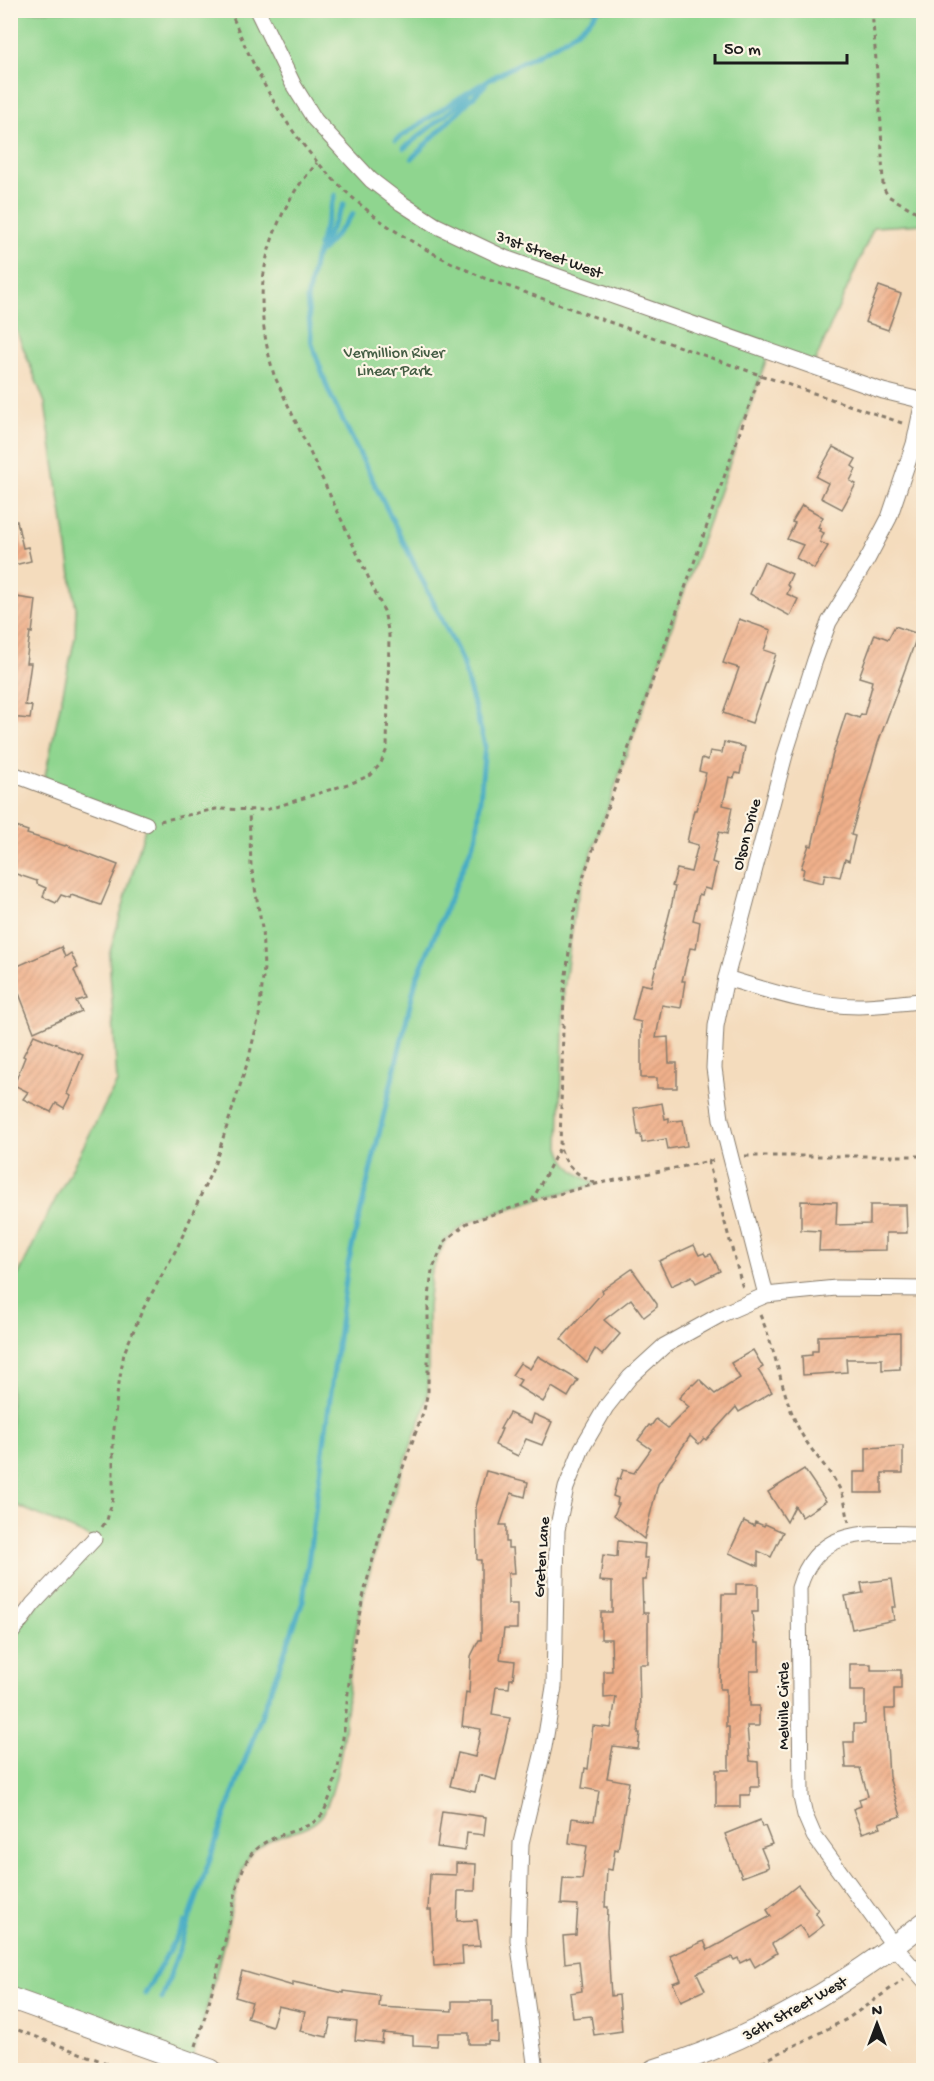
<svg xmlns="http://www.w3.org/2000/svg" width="934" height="2081" font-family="'Gochi Hand',sans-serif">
  <defs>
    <pattern id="building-hatch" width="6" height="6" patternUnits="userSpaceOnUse" patternTransform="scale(1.5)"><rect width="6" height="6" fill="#f0b08b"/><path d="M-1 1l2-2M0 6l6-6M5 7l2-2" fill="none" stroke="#cd9777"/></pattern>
  </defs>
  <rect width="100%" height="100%" fill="#fcf5e5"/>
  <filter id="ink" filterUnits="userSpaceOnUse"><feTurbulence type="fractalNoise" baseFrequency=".0167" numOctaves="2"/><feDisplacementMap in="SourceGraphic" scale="12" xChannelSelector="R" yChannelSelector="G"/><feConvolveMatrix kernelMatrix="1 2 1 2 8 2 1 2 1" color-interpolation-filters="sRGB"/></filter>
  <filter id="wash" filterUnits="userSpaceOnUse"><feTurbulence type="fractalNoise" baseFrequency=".008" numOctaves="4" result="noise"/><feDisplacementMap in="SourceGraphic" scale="24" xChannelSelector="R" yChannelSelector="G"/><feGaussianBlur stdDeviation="1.35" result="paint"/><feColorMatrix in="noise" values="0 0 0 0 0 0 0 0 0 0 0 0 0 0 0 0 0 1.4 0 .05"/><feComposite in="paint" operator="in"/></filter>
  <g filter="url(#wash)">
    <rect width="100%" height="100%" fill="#f4dcbd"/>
    <path fill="#8fd58f" stroke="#567856" stroke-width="1.5" d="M11 11H923V224L874 227 813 366 769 352 585 872 575 907 564 990 560 1147C566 1168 578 1175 596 1184L532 1201 467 1223 445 1241 432 1270 428 1307V1391L424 1410C397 1483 370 1555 356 1631 345 1686 348 1759 325 1810 314 1837 267 1827 248 1859 236 1880 230 1918 224 1942 214 1983 203 2024 191 2064L11 1998V1635L94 1539 11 1503 10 1292 50 1210 117 1082 109 955 146 825 43 785 75 637 76 608 45 403 11 317Z"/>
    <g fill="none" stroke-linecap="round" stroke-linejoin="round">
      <g stroke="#46acc5" stroke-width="5">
        <path d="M396 140C428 119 460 96 494 77 530 56 572 43 599 10"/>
        <path d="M404 148 468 97"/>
        <path d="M412 158 485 85"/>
        <path d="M319 246 335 195"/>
        <path d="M322 251 353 214"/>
        <path d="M145 1994 185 1922"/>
        <path d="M162 1999 223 1821 303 1601 348 1264 416 980 477 834 485 745 461 658 329 392 312 344 307 299 315 259 344 204"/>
      </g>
    </g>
    <g id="blocks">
      <g fill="url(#building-hatch)">
        <path d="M879 286 901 294 888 330 865 322Z"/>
        <path d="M833 447 856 459 852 466 856 469 850 481 856 484 842 509 821 498 828 483 816 477Z"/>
        <path d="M802 505 823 517 818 527 821 528 819 531 824 533 820 542 828 546 814 569 796 558 803 545 787 539 795 523 792 522Z"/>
        <path d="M10 521H17L23 548 28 547 31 561 10 566Z"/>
        <path d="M764 562 792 574 787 585 790 587 787 594 798 599 790 616 750 594Z"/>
        <path d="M10 596 36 600 32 633 30 632 26 663H31L25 705 32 706 30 719 10 717Z"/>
        <path d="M739 619 771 630 764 650 776 654 752 723 723 713 739 668 723 663Z"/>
        <path d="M895 626 918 634 878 743 851 835 855 836 849 861 845 859 840 877 825 874 823 883 802 878 804 869 801 868 809 845 812 846 832 757 846 713 859 718 861 714 864 715 872 686 871 685 872 681 859 677 865 661 875 634 888 639Z"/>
        <path d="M724 742 745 747 740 774 736 773 734 778 729 777 723 805 732 807 727 834 719 832 712 862 717 864 711 890 704 888 702 895 699 894 693 920 700 922 696 949 690 948 682 981H685L681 1008 662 1005 656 1038 668 1037 669 1063H677V1088H657V1078H641V1022L632 1020 641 984 651 986 672 903 675 887 672 886 677 869 691 872 698 845 687 842 692 819 694 810H696L706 773 699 771 702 758 708 760 710 751 722 753Z"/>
        <path d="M10 825 28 831 27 834 65 846 66 845 118 865 101 905 71 895 70 898 61 895 56 903 43 897 46 888 37 884V881L10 872Z"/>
        <path d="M61 947 65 957 71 953 78 968 74 970 86 998 76 1001 81 1011 34 1032 13 978 17 976 13 968Z"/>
        <path d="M34 1035 83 1055 67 1094 70 1096 64 1108 56 1103 51 1112 23 1099 28 1092 14 1085 25 1057 23 1056Z"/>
        <path d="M662 1103 665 1119 669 1118V1122L683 1120 687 1146 668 1149 666 1139 642 1143 641 1135H638L634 1108Z"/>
        <path d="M801 1201 837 1202 836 1225 870 1224V1205H906L907 1233H886V1250L819 1251 820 1231 801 1230Z"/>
        <path d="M694 1245 699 1255 704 1253 706 1256 711 1254 720 1271 696 1283 692 1276 671 1286 659 1261Z"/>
        <path d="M632 1269 657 1304V1307L644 1317 631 1299 604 1320 620 1334 602 1355 595 1349 587 1363 561 1339 603 1292 602 1290Z"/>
        <path d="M900 1333V1369L882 1370V1359H846L847 1372 803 1375 802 1356 812 1355V1351H818V1336Z"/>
        <path d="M753 1350 763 1367 758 1370 772 1392 739 1412 736 1407 706 1440 704 1438 699 1444 690 1436 658 1484 644 1539 614 1515 619 1504H617L618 1498 613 1496 618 1478 620 1479 623 1470 634 1473 651 1449 638 1440 649 1425 651 1426 656 1419 668 1428 689 1407 679 1398 692 1384 693 1385 699 1379 715 1394 740 1378 731 1363Z"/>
        <path d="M538 1356 578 1380 568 1397 552 1387 543 1402 517 1386 521 1380 512 1375 520 1363 530 1369Z"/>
        <path d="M509 1413 531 1423 534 1414 552 1422 542 1445 526 1439 518 1456 495 1445 502 1429H500Z"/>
        <path d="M903 1446V1473H882V1493H854V1472H866V1448Z"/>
        <path d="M804 1469 826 1501 802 1517 795 1506 787 1522 768 1492Z"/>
        <path d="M486 1471 528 1482 525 1497 511 1493 500 1525H506V1542H508V1548H513L515 1573H508V1604H517V1629H504L500 1659 515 1661 513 1679H510L509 1688 496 1687 492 1715 510 1718 496 1780 479 1775 475 1792 450 1786 458 1753 475 1757 481 1729 462 1726 466 1692 469 1693 471 1656 479 1640H481V1560H477L476 1507Z"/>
        <path d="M744 1521 754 1526 755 1522 764 1526 765 1524 783 1532 771 1557 758 1551V1566L729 1553Z"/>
        <path d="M618 1541 645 1544 644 1558H648L646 1580H642L643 1613H648V1664H639L640 1714 638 1733H640L638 1749 613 1746 607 1778 629 1782 618 1850 615 1849 612 1870 607 1869 605 1907H608L607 1932 611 1996 619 1995 622 2031 594 2035 591 2016 573 2018 570 1993 582 1991 579 1961 565 1963 563 1936 576 1935 578 1905 561 1904 563 1878 582 1879 587 1846 569 1843 572 1818 594 1821 599 1791 582 1788 585 1768 588 1769 593 1726 611 1728 616 1697 604 1698V1671H612L611 1639H601V1612H612V1582L600 1581 603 1555 617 1557Z"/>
        <path d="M892 1579 896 1607H892L894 1620 852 1629 845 1596 863 1593 861 1583Z"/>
        <path d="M736 1584H758V1612H752L755 1643H759V1671H750V1706H759V1726H747L750 1761 758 1762 759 1787H750V1795H740V1807H716V1770H729V1727H726V1689H720L722 1594H736Z"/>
        <path d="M850 1664H871V1670H901V1689H894V1709H885L889 1777 901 1816 879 1823 881 1827 862 1833 853 1809 861 1806 859 1799 868 1796 860 1768H846L844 1742H854V1724H865V1691H850Z"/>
        <path d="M442 1811 486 1817 484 1835 467 1833 465 1851 437 1847Z"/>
        <path d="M760 1820 762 1827 765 1826 772 1844 761 1848 769 1867 742 1877 725 1834Z"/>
        <path d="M456 1863 476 1864 475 1891H458L457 1921 477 1920 480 1946 462 1947 463 1964 434 1966 431 1910H428L430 1874 456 1875Z"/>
        <path d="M798 1885 818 1910 815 1912 824 1925 808 1937 799 1925 772 1944 777 1953 755 1967 750 1958 740 1963 738 1958 734 1960 732 1957 697 1973 705 1990 681 2001 673 1983 681 1980 670 1956 704 1941 708 1950 771 1916 767 1910Z"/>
        <path d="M242 1971 293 1986V1982L344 1993V1991L380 1996 379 2007 452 2011V2001H492V2023H498V2042L488 2041V2044H469V2033H438L437 2046 413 2045V2036L383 2033 382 2043 355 2040 357 2022 331 2019 327 2037 300 2031 305 2012 278 2006 272 2026 247 2018 252 2002 235 1997Z"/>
      </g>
    </g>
  </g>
  <g filter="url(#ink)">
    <use href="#blocks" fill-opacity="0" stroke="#887c6c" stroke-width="1.5"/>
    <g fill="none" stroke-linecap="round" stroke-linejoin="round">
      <defs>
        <g id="street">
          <path d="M257 10 294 86 315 120 371 180 401 203 435 225 505 258 883 391 924 401"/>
          <path d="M10 773 146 824"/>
          <path d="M726 978C769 991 813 1006 858 1006 880 1006 902 1002 924 1001"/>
          <path d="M766 1295 721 1119 714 1068 716 1026 726 978 786 751 815 660 829 622 868 558 889 518 914 444 923 401"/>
          <path d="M924 1534C870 1534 818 1524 799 1588L801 1797 805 1815 814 1836 894 1946 924 1980"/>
          <path d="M10 1635 33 1604 94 1539"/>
          <path d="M536 2070 518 1940 521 1843 544 1747 554 1687 557 1530 566 1488 582 1448 606 1407 630 1377 664 1346 720 1315 766 1295 836 1288 924 1289"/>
        </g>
        <g id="secondary">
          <path d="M10 1998 211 2070"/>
          <path d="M654 2070C753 2040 843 1987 924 1923"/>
        </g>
      </defs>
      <use href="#street" stroke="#887c6c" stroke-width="17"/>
      <use href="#secondary" stroke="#887c6c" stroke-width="23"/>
      <g stroke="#887c6c" stroke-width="3" stroke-dasharray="4.5 4.5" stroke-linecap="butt">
        <path d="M230 10C263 94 304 162 376 217 408 242 447 261 484 278L760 375 902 423"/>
        <path d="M872 10 881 124 883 187 888 196 924 216"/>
        <path d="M160 821 216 809 266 810 354 782 371 775 381 763 387 749 389 635 384 611 274 375C255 309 257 257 292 196 299 184 309 173 317 163"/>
        <path d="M745 1156H924"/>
        <path d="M708 1161 742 1285 744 1289"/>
        <path d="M595 1183C576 1174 566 1167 560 1147L564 990 575 907 585 872 760 375"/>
        <path d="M532 1201 560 1147"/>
        <path d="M760 1315C777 1352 781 1393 799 1429 811 1454 836 1474 844 1499 846 1506 847 1514 849 1522"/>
        <path d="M102 1527 107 1520 113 1498V1441L117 1395 124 1353 142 1311 177 1248 214 1166 248 1061 259 1016 264 968 262 928 251 865 249 810"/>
        <path d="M10 2027 125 2070"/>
        <path d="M196 2046C208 2009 217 1971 227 1933 232 1911 237 1877 248 1859 267 1827 314 1836 325 1809 348 1757 345 1687 356 1631 370 1555 397 1483 424 1410L428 1391V1307L432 1270 445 1241 467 1223 532 1201 596 1184 715 1160"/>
        <path d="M746 2070 847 2019 903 1980"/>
      </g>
      <use href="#street" stroke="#fff" stroke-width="15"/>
      <use href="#secondary" stroke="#fff" stroke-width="21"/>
    </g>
  </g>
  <g text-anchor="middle" stroke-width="4.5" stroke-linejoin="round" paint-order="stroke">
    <g font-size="16" fill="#1c1c1c" stroke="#fcf5e5">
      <text transform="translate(550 253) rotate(20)" y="6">31st Street West</text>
      <text transform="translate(745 834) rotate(-75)" y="6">Olson Drive</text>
      <text transform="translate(540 1557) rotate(-86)" y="6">Greten Lane</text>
      <text transform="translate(782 1706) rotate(-90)" y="6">Melville Circle</text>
      <text transform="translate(794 2007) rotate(-29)" y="6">36th Street West</text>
    </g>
    <g font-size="16" fill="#445d44" stroke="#fcf5e5">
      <text x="394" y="357">Vermillion River<tspan x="394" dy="18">Linear Park</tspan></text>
    </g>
  </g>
  <rect width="934" height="2081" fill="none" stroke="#fcf5e5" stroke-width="36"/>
  <g transform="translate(877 2024)" stroke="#fcf5e5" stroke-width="4.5" paint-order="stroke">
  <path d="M0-4.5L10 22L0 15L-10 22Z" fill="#1c1c1c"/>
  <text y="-9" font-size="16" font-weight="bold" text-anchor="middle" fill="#1c1c1c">N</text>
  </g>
  <path d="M715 54v9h132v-9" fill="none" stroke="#1c1c1c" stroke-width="3"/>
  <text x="724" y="54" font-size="18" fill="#1c1c1c" stroke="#fcf5e5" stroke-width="4.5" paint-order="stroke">50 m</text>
</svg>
